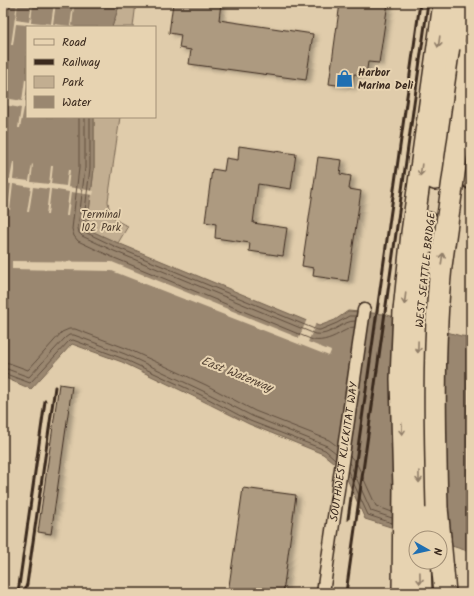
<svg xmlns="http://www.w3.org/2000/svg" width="474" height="596" font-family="Kalam,sans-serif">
  <defs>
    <filter id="shadow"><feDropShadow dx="4.5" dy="2.5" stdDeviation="2" flood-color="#0004"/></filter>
  </defs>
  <rect width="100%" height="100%" fill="#e0ccab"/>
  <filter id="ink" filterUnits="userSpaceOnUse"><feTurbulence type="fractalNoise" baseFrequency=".025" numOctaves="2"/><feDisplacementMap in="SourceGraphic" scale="8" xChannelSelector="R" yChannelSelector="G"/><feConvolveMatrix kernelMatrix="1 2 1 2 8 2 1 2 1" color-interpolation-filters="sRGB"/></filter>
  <g filter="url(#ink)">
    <g fill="#c2ae91" stroke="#7e6c58">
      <path d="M120 3H136L133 27H112Z"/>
      <path d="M94 117H120L108 201C109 215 115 221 128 226L118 243 87 229 94 169Z"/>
    </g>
    <path fill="#9a8770" stroke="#74624f" d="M3 3H120L112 27H27V117H94V169L87 229 118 243 319 326 335 320 348 311 384 314 461 336 471 337V552L365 519 343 470 323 454 249 424 199 399 122 362 72 344 31 389 3 377Z"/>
    <g fill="#e0ccab">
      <path d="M17 3H18L16 20 29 22 32 3H33L31 22 51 24 54 3H56L53 24 70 26 73 5 74 6 72 26 75 27H39L30 26V27H28V25L16 24 13 45H11Z"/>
      <path d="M6 76 8 77 5 98 22 101 25 79H27V87L25 101H27V108H24L20 128H18L21 108 4 105 3 109V93Z"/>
      <path d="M13 162H15L13 179 29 181 32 164 33 165 31 182 49 184 51 166H53L51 184 66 186 68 170H70L68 187 94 191 93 195 71 192 68 216H66L69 192 51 189 48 215H46L49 189 33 187 29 212H27L31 187 13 184 10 210 8 209 11 184 3 183V178L10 179Z"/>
      <path d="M12 261 112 262 299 338 307 319 316 323 308 342 331 351 329 356 112 271 12 269Z"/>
    </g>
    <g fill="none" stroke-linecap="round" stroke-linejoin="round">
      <g stroke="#614f3f" stroke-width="1">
        <path d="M79 117V168L72 229 74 236 78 241 112 257 313 340C323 342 334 337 342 332 347 330 350 327 354 327"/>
        <path d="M85 117V168L78 228 79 233 82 236 114 251 315 334C330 337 343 320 355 321"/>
        <path d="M90 117V168L83 228 85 232 116 247 317 330H320L337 323 349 316H356"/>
        <path d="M3 362 9 363 28 370 62 332 69 329H75L128 349 206 385 255 411 329 440 337 446"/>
        <path d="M3 368 7 369 29 377 65 338 69 335H74L125 354 203 391 252 416 327 446 336 453"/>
        <path d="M3 373 6 374 30 383 69 341 73 340 124 359 201 395 250 421 325 450 335 459"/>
        <path d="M350 456 357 464 376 506 392 512"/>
        <path d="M349 463 351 466 371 511 392 518"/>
        <path d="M348 471 368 515 392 523"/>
      </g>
    </g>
    <g fill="#ad9a80" stroke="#3b2a1e" filter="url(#shadow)">
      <path d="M173 3H221L219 20 313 34 306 80 189 64 191 50 179 48 181 35 169 33Z"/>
      <path d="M340 3H388L379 63 368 62 366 75 354 74 352 87 329 84Z"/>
      <path d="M239 146 296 154 291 189 258 184 253 223 287 228 283 256 249 251 250 243 215 238 216 224 205 222 212 169 224 171 226 158 238 160Z"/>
      <path d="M318 157 342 160 340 174 351 176 349 189 361 191 348 281 313 276 314 268 302 266Z"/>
      <path d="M59 384 72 386 51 534 38 532Z"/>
      <path d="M243 488 296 495 283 593H228Z"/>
    </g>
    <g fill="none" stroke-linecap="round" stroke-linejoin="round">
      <defs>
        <g id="street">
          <path id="s1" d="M323 593 364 310"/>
        </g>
        <path id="secondary" d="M458 147 471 181"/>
        <g id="highway">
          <path d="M435 179 460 3"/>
          <path d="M437 508 440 538"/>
          <path d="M420 538 418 423 419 319 428 223"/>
          <path d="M440 539 445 593"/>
          <path d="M420 562 421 593"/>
          <path d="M403 593 404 489 401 379 404 311 412 233 444 3"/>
        </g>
      </defs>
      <use href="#street" stroke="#3b2a1e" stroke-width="15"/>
      <use href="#secondary" stroke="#3b2a1e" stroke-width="19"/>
      <use href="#highway" stroke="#3b2a1e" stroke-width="24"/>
      <use href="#street" stroke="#e7d3b1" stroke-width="12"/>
      <use href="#secondary" stroke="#e7d3b1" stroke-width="16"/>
      <use href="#highway" stroke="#e7d3b1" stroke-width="21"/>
      <g stroke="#3b2a1e" stroke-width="3">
        <path d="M348 519 420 3"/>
        <path d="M18 593 45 401"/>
        <path d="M24 593 27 584 55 387"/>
        <path d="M346 593 428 3"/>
      </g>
      <defs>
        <path id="highway-bridge" d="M437 508C435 427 433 346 441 266L471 51"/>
      </defs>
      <use href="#highway-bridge" stroke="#3b2a1e" stroke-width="24" stroke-linecap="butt"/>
      <use href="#highway-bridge" stroke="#e7d3b1" stroke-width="21"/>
    </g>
    <defs><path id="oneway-shaft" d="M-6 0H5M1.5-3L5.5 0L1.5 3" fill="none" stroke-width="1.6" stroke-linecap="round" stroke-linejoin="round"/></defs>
    <g stroke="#917e68">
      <use href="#oneway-shaft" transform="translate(439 42) rotate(98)"/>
      <use href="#oneway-shaft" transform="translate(421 170) rotate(98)"/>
      <use href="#oneway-shaft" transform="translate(442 259) rotate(-82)"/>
      <use href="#oneway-shaft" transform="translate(405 299) rotate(97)"/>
      <use href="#oneway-shaft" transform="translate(418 347) rotate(91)"/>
      <use href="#oneway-shaft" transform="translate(402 429) rotate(88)"/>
      <use href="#oneway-shaft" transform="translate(419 477) rotate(89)"/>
      <use href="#oneway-shaft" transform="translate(420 578) rotate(89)"/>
    </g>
  </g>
  <defs>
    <symbol id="shop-bare" viewBox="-9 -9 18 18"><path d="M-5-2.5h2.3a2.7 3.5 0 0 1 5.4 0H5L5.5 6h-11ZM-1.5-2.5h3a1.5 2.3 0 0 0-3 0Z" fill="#1f6fb2" stroke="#e7d3b1" stroke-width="2.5" paint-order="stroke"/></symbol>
  </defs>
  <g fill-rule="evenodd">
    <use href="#shop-bare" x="332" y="66" width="25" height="25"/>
  </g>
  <g text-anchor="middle" stroke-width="4" stroke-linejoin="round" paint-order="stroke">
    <g font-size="11" font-weight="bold" fill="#3b2a1e" stroke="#e7d3b1" text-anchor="start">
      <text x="358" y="76">Harbor<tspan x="358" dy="13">Marina Deli</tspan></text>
    </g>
    <g font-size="11" fill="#4f3e2f" stroke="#e7d3b1">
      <text x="101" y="218">Terminal<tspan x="101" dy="13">102 Park</tspan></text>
    </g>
    <g font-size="11" fill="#3b2a1e" stroke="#e7d3b1">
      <text transform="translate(425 270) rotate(-84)" y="4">WEST SEATTLE BRIDGE</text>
      <text dy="4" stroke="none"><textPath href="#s1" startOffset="143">SOUTHWEST KLICKITAT WAY</textPath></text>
    </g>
    <g font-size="12" font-style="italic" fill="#534132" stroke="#e7d3b1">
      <text transform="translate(237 374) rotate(22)" y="4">East Waterway</text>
    </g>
  </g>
  <rect width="474" height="596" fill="none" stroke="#e7d3b1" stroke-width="16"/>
  <rect x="8" y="8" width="458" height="580" fill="none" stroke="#3b2a1e" stroke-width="1.5" filter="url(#ink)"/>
  <rect x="26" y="26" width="130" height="92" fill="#e7d3b1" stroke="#a28f76"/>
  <rect x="34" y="39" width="20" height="6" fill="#e7d3b1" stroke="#a28f76"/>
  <text x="62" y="46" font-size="12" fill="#3b2a1e">Road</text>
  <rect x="34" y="59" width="20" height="6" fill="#3b2a1e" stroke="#a28f76"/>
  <text x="62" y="66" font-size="12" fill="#3b2a1e">Railway</text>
  <rect x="34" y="76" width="20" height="12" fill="#c2ae91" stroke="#a28f76"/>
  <text x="62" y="86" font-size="12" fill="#3b2a1e">Park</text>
  <rect x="34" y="96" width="20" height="12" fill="#9a8770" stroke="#a28f76"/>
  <text x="62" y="106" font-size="12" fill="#3b2a1e">Water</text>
  <g transform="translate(428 550) rotate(98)"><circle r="19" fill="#e7d3b1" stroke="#a28f76"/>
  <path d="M0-3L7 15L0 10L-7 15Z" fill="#1f6fb2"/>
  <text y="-6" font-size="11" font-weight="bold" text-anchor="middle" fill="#3b2a1e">N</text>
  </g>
</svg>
